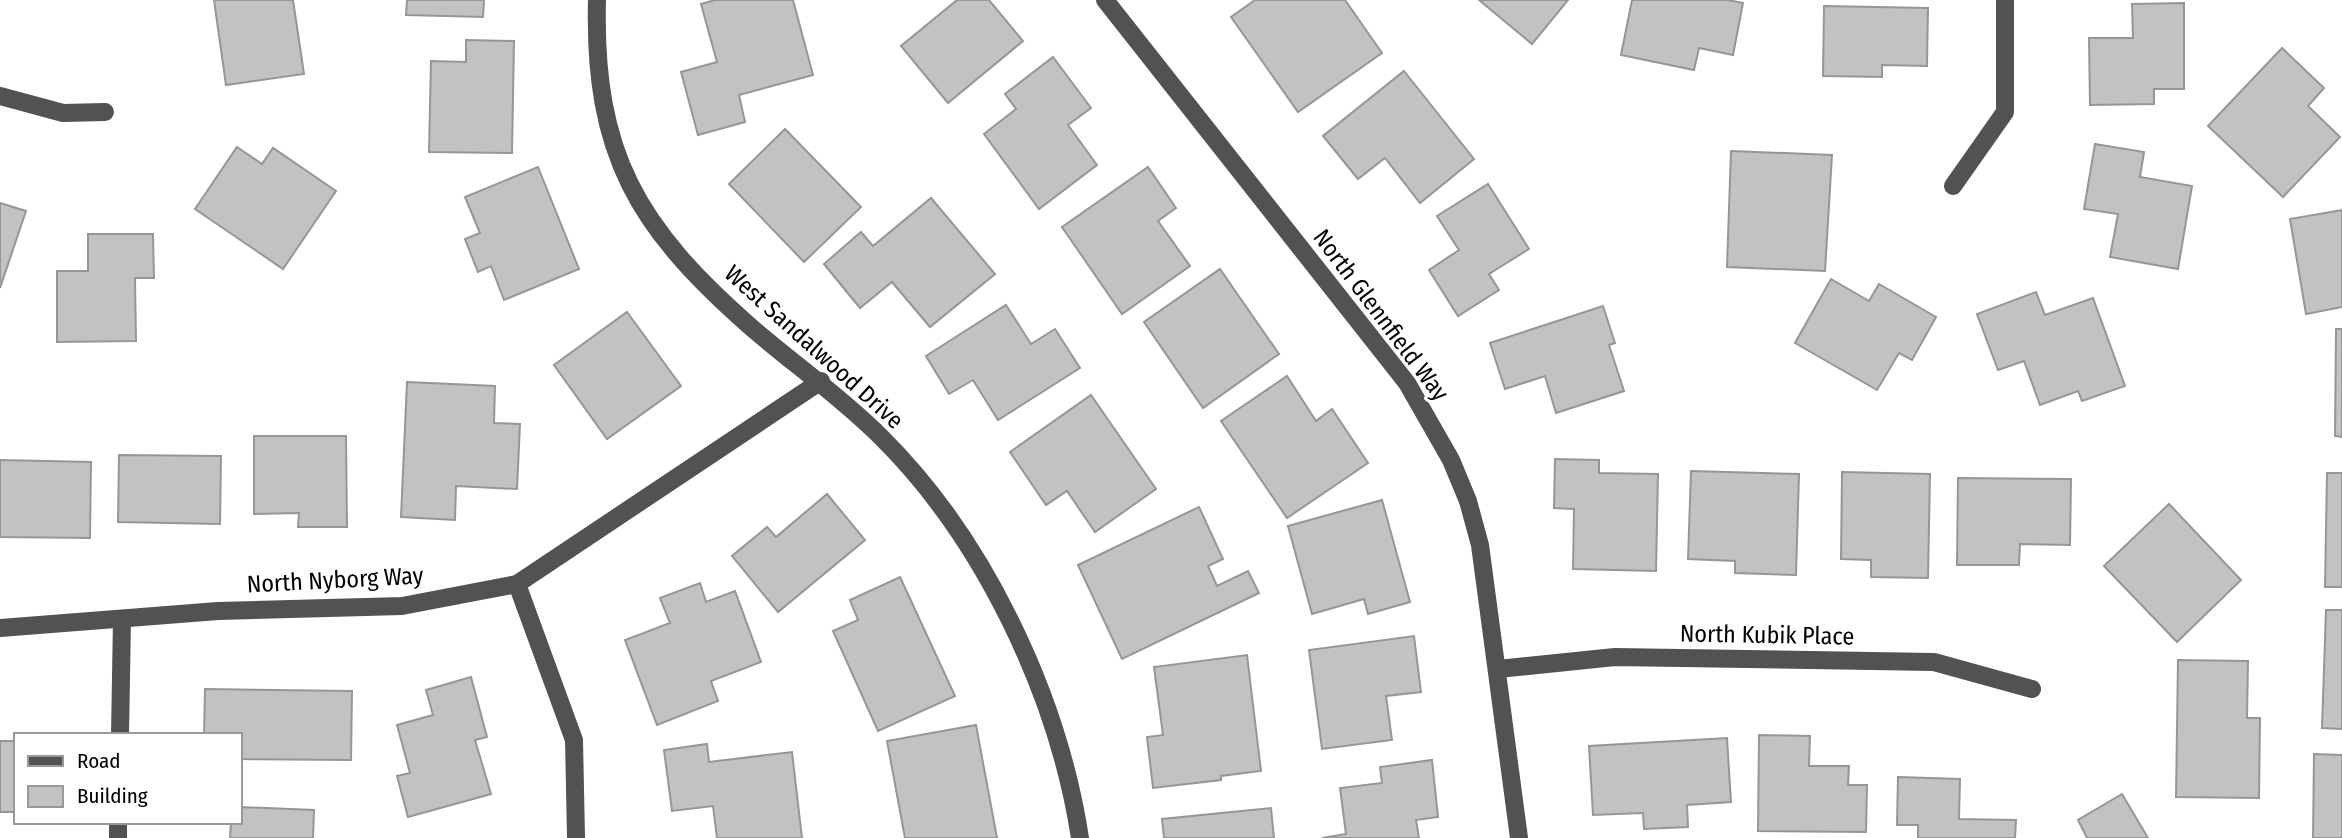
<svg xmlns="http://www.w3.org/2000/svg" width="2342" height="838" font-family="'Fira Sans Condensed',sans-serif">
  <rect width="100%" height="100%" fill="#fff"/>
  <g fill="#c2c2c2" stroke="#969696" stroke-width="2">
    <path d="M214 0H293L304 74 226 85Z"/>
    <path d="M407 0H484L483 17 406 15Z"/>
    <path d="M715 0H793L813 75 739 95 745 122 698 135 681 72 717 62 701 4Z"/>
    <path d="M957 0H989L1023 41 948 103 901 46Z"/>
    <path d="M1255 0H1345L1382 53 1298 112 1231 17Z"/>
    <path d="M1479 0H1568L1532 44Z"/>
    <path d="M1632 0H1728L1743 3 1733 55 1699 48 1694 70 1621 55Z"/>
    <path d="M2184 3V89H2154V104L2090 105 2089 38H2133L2132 4Z"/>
    <path d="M1824 6 1928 8 1927 66 1882 65V77L1823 76Z"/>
    <path d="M466 40 514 41 512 153 429 152 431 61 466 62Z"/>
    <path d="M2282 48 2324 88 2308 106 2340 137 2283 197 2208 126Z"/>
    <path d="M1053 57 1091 108 1068 125 1097 165 1039 209 984 134 1016 109 1005 94Z"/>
    <path d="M1404 71 1474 159 1420 203 1385 158 1358 179 1323 136Z"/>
    <path d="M785 129 861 207 804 262 729 184Z"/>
    <path d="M2095 144 2144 152 2140 177 2192 186 2178 269 2110 257 2118 214 2084 209Z"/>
    <path d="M237 147 262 164 273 148 336 191 283 269 195 209Z"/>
    <path d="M1731 151 1832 155 1825 271 1727 267Z"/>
    <path d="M538 167 579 269 504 300 491 266 478 272 465 239 480 233 465 197Z"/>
    <path d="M1148 167 1176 208 1158 221 1190 266 1122 314 1062 227Z"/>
    <path d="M1488 184 1529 249 1489 274 1499 290 1458 316 1429 270 1459 250 1437 216Z"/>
    <path d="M931 198 995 274 930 327 892 282 860 308 824 264 861 232 873 246Z"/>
    <path d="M0 203 26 211 0 288Z"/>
    <path d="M2342 210V307L2306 314 2290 219Z"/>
    <path d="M88 234H153L154 278H135L136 341 57 342V271H88Z"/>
    <path d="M1220 269 1279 354 1203 408 1144 322Z"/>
    <path d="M1831 279 1869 301 1879 284 1936 317 1912 360 1899 353 1877 390 1795 343Z"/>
    <path d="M2036 292 2045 315 2093 298 2125 386 2082 401 2078 391 2040 405 2024 361 1998 370 1977 314Z"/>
    <path d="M1006 305 1031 344 1055 329 1080 368 998 420 973 380 949 394 926 356Z"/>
    <path d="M1603 306 1615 343 1609 345 1624 391 1556 413 1545 376 1505 389 1490 343Z"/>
    <path d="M627 312 681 386 607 439 554 365Z"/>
    <path d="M2336 329H2342V437L2335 436Z"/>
    <path d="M1287 376 1316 421 1332 409 1368 463 1287 518 1221 421Z"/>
    <path d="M407 382 495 386 494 423 520 424 517 489 456 486 455 520 401 517Z"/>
    <path d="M1091 395 1156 489 1095 532 1067 491 1046 505 1010 452Z"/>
    <path d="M254 436H346L347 527H298L299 513 254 514Z"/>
    <path d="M119 455 221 456 220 524 118 522Z"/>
    <path d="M1555 459 1599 460V473L1658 474 1656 571 1573 569 1574 509 1554 508Z"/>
    <path d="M0 460 91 462 90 538 0 537Z"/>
    <path d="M1691 471 1799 474 1796 575 1735 573V561L1688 559Z"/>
    <path d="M1842 472 1930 474 1928 578 1871 577V560L1841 559Z"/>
    <path d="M2327 473H2342V587H2325Z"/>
    <path d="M1958 478 2071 479 2070 545 2020 544 2019 565H1957Z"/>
    <path d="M827 494 865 540 778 612 732 556 767 527 776 537Z"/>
    <path d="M1382 500 1410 602 1368 614 1364 599 1312 614 1288 526Z"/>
    <path d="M2169 504 2241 580 2177 642 2104 566Z"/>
    <path d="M1199 507 1223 559 1208 566 1217 586 1248 571 1259 593 1122 659 1078 565Z"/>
    <path d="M900 577 955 696 878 731 833 631 858 620 850 600Z"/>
    <path d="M700 583 706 602 735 591 761 662 711 681 718 701 657 725 625 640 670 623 660 598Z"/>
    <path d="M2326 610H2342V729L2322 728Z"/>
    <path d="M1414 636 1421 692 1386 696 1392 740 1322 749 1309 650Z"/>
    <path d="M1247 655 1261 771 1221 776V780L1153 788 1147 737 1163 735 1154 667Z"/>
    <path d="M2178 660 2248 661 2247 718H2260L2259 798 2176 797Z"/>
    <path d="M471 677 487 737 475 740 491 794 408 817 397 776 410 773 397 725 433 715 426 690Z"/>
    <path d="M205 689 352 691 351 760 240 759V735H204Z"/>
    <path d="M976 725 997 838H905L887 741Z"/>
    <path d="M1759 735 1810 736 1809 766H1849L1848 785H1867L1866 832 1758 831Z"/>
    <path d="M1727 738 1731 802 1687 805 1688 827 1644 829 1643 813 1593 815 1589 746Z"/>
    <rect x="0" y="741" width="16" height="71"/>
    <path d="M707 744 709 762 792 752 802 838H717L713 806 672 811 664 750Z"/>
    <path d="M2314 754 2342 755V838H2313Z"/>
    <path d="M1432 760 1438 817 1416 820 1419 838H1322L1346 834 1340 788 1382 783 1380 767Z"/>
    <path d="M1898 777 1960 779 1959 819 2016 820 2015 838H1918V825H1897Z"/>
    <path d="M2122 794 2148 838H2087L2078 820Z"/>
    <path d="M240 807 314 810 313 838H230L231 822H240Z"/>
    <path d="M1271 808 1274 838H1164L1162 819Z"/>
  </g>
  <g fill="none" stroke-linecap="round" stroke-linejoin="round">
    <g stroke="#525252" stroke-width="18">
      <path d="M597 0C593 155 638 228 752 328 795 365 841 397 881 437 984 539 1058 695 1080 838"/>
      <path d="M1105 0 1407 383 1451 460 1468 501 1480 545 1519 838"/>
      <path d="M0 96 63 113 105 112"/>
      <path d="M1953 186 2005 112V0"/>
      <path d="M517 584 574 740 576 838"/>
      <path d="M0 628 218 611 402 606 517 584 821 381"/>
      <path d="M1498 669 1615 657 1934 662 2032 689"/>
      <path d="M120 735 122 619"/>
      <path d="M118 838V822"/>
    </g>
  </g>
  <g text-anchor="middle" stroke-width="6" stroke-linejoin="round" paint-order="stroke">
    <g font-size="24" fill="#000" stroke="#fff">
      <text transform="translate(1381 315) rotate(53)" y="8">North Glennfield Way</text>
      <text transform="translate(814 347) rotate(42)" y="8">West Sandalwood Drive</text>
      <text transform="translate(335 580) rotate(-3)" y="8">North Nyborg Way</text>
      <text transform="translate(1767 635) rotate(1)" y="8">North Kubik Place</text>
    </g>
  </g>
  <rect x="14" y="733" width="228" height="91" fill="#ffffff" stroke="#999999" stroke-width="2"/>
  <rect x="28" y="756" width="35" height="10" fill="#525252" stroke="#999999" stroke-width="2"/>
  <text x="77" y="768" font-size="21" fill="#000000">Road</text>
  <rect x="28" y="786" width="35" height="21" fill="#c2c2c2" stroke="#999999" stroke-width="2"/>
  <text x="77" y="803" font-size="21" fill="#000000">Building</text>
</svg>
